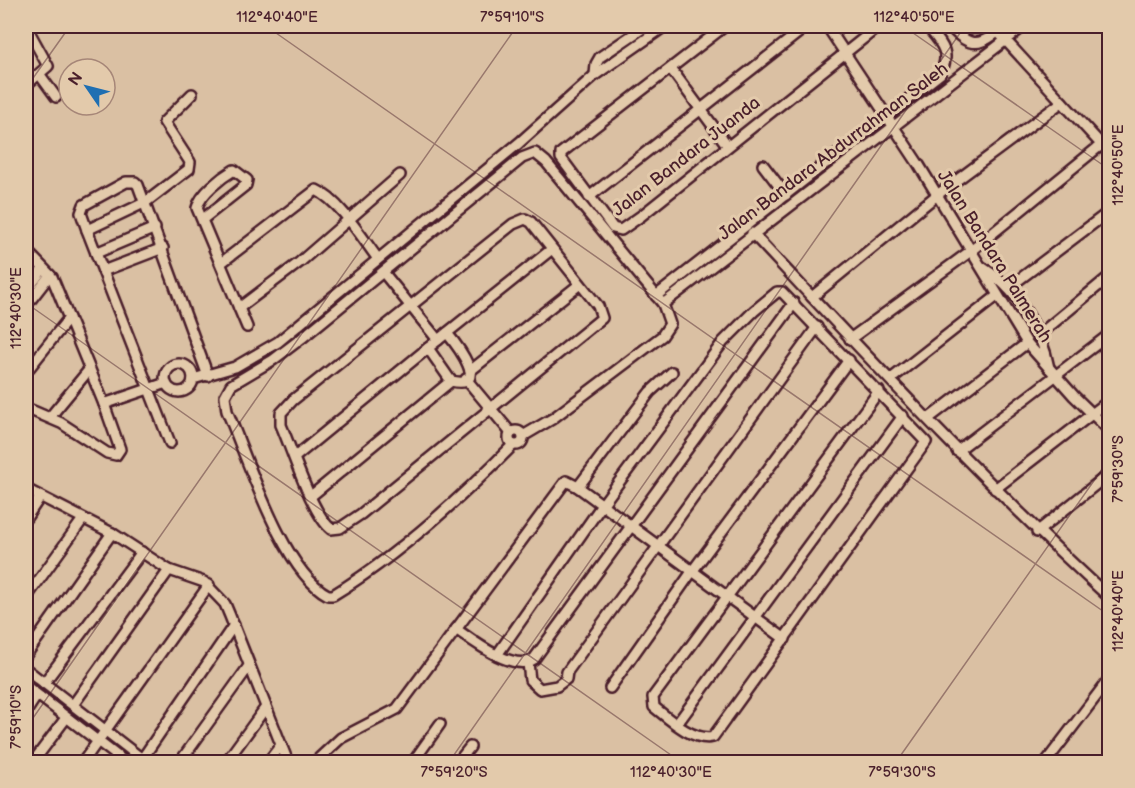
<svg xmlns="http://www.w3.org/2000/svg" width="1135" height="788" font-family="'Balsamiq Sans',sans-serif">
  <rect width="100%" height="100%" fill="#dac0a3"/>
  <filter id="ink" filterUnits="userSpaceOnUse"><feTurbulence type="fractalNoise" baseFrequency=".0167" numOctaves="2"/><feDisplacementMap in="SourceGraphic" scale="12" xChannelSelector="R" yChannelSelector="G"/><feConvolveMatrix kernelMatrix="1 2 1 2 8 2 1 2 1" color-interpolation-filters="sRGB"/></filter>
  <g filter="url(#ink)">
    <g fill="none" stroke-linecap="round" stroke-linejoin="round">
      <defs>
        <g id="minor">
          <path d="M725 26 561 153V158L613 228 621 230 641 216 879 26"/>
          <path d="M827 26 919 165 1027 343 1074 396 1110 431"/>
          <path d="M949 26C973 51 980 45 1006 26"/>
          <path d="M998 32 1110 154"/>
          <path d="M671 69 727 145"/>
          <path d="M40 75 56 97"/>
          <path d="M595 75 596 64 600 57 646 26"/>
          <path d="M26 85 48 66 26 26"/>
          <path d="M763 165 786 195"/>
          <path d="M589 197 807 26"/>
          <path d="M203 219 246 185 247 180 234 170C222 177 200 194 197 208L247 327"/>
          <path d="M525 219 531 222 598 306 602 318 361 514 340 528 331 529C312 514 292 450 281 425V413L293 400 513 224Z"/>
          <path d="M87 230 146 202 189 169 190 162 164 122 192 94"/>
          <path d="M752 233C869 358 984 483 1110 598"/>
          <path d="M26 250 52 277 104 404 166 383"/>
          <path d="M96 253 155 228"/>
          <path d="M221 263 316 190C339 200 363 239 378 259"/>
          <path d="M982 267C1015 287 1042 329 1049 368"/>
          <path d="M103 271 163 248"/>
          <path d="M383 272 438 340"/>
          <path d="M1008 288 1110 211"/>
          <path d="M26 291 43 269"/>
          <path d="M656 296 940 74C952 52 941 43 927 26"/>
          <path d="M812 297 937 195 1062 102"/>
          <path d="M663 304 1024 26"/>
          <path d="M26 306 50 275"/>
          <path d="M239 308 300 262 400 175"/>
          <path d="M1040 334 1110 276"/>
          <path d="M850 339 972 250 1101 145"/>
          <circle cx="179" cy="378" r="14"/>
          <path d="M470 371 580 284"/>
          <path d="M26 372 69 318"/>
          <path d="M193 379 235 367 278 342 519 143 595 75 665 26"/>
          <path d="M466 379 511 433"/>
          <path d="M891 379 997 296"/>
          <path d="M451 381 428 348 552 249"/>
          <path d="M26 408 61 423 107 453 116 455 120 449 104 404"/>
          <path d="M50 417 88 371"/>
          <path d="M928 419 1027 343"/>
          <circle cx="516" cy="438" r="7"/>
          <path d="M170 443 87 230 81 213 84 205 126 182H135L138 185 208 376"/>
          <path d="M513 445C459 500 399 555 333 595H328C283 572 247 457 227 411L225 396 231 385 273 360 302 338 522 158 535 153 546 162 663 304 670 324 662 336 552 419 523 436"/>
          <path d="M957 451 1110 334"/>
          <path d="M295 457 428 348"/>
          <path d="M578 487 650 392 672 372"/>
          <path d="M26 489 112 533 169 570 204 582 225 604 230 616 288 762"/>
          <path d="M995 489 1110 400"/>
          <path d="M311 496 451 381C492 390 456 344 447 333"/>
          <path d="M26 518 40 497"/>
          <path d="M1037 532 1110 473"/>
          <path d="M26 598 83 519"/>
          <path d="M456 629C473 641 514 673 534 659L794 303"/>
          <path d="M26 655 112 533"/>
          <path d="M497 655 602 505 723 342 754 311 777 292H782L926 442 713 737C693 742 668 718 654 707L653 697 879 391"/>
          <path d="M528 663 530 680 540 689 557 686 566 679 567 672 817 327"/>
          <path d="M26 669 146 762"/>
          <path d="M44 683 142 552"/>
          <path d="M26 686 125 762"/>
          <path d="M610 688 691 573 849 360"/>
          <path d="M73 705 169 570"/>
          <path d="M26 712 37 695"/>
          <path d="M677 724 903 416"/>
          <path d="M142 759 234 625"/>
          <path d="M33 762 66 718"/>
          <path d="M83 762 209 585"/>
          <path d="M180 762 249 666"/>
          <path d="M226 762 266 707"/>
          <path d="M268 762 281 745"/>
          <path d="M315 762 341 738 397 709 566 481 578 487 785 639"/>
          <path d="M413 762 440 724"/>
          <path d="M458 762 470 747"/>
          <path d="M1046 762 1110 678"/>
        </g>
      </defs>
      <use href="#minor" stroke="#4a1f2b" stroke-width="14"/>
      <use href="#minor" stroke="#e3caab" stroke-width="9"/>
    </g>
  </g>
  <path fill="none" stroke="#4a1f2b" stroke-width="1.5" stroke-opacity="0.45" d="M266 26 1110 616M903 26 1110 170M26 88 70 26M26 303 681 762M26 728 517 26M26 749 44 762M449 762 965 26M896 762 1110 458"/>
  <g text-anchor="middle" stroke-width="6" stroke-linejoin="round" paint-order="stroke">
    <g font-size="18" fill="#4a1f2b" stroke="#e3caab">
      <text transform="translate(833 151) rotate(-37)" y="6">Jalan Bandara Abdurrahman Saleh</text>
      <text transform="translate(686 156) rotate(-38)" y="6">Jalan Bandara Juanda</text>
      <text transform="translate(995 256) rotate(58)" y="6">Jalan Bandara Palmerah</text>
    </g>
  </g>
  <rect width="1135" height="788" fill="none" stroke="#e3caab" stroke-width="66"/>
  <g transform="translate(87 87) rotate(305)"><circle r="28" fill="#e3caab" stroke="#a68678" stroke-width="1.5"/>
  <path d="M0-4.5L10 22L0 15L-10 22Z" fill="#1f6fb2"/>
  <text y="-9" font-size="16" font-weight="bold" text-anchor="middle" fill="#4a1f2b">N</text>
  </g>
  <rect x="33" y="33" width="1069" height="722" fill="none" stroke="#4a1f2b" stroke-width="2"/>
  <g font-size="15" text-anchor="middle" fill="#4a1f2b">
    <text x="277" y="22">112°40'40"E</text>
    <text x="512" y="22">7°59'10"S</text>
    <text x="914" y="22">112°40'50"E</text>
    <text transform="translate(1118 165) rotate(-90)" y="5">112°40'50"E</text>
    <text transform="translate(16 308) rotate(-90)" y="5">112°40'30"E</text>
    <text transform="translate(1118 469) rotate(-90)" y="5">7°59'30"S</text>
    <text transform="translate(1118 611) rotate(-90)" y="5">112°40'40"E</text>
    <text transform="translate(16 717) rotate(-90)" y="5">7°59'10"S</text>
    <text x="454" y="777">7°59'20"S</text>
    <text x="671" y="777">112°40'30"E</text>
    <text x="902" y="777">7°59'30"S</text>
  </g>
</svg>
